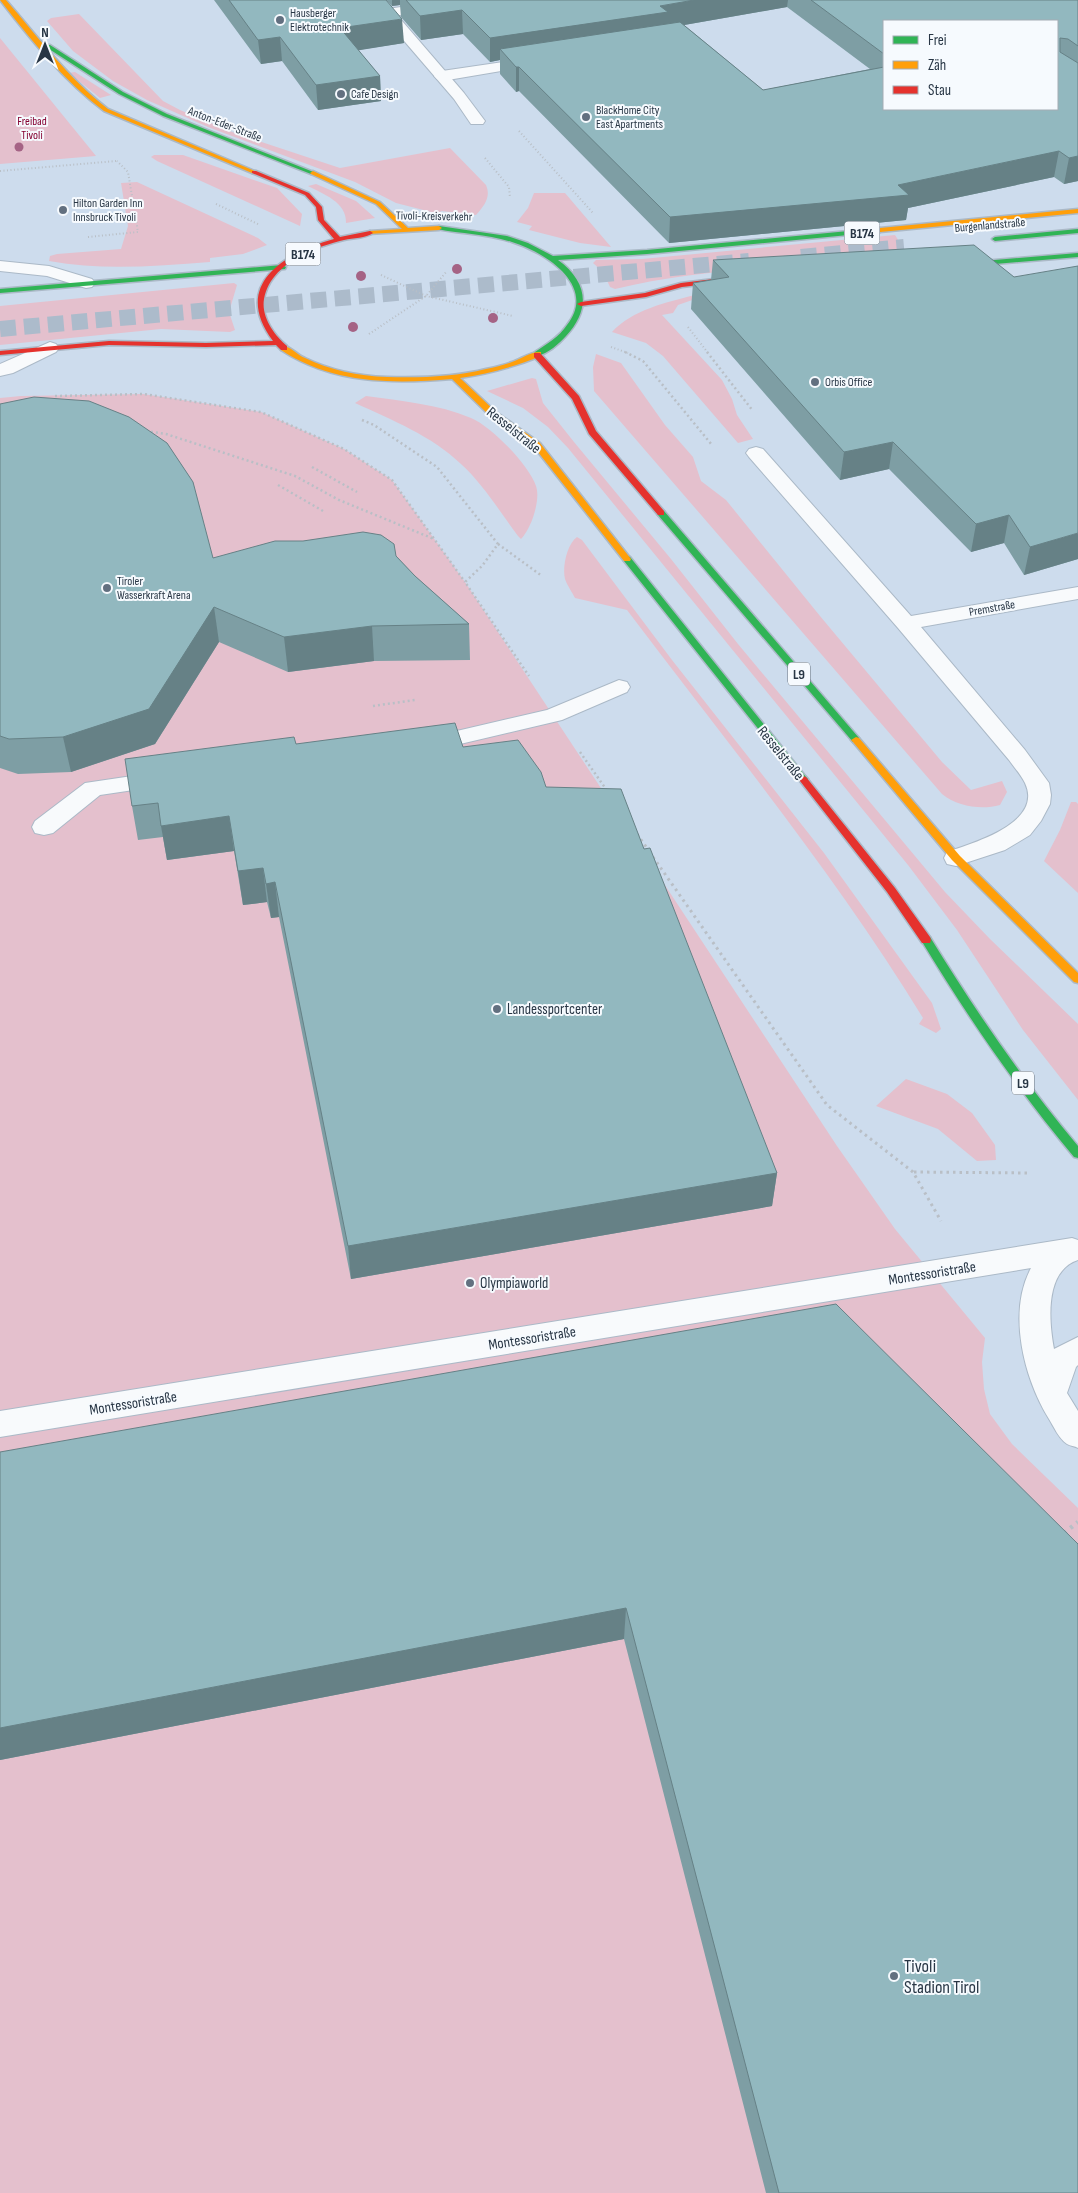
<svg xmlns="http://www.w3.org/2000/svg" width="1078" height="2193" font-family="'Sofia Sans Condensed',sans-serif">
  <rect width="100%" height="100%" fill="#cddced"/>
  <g fill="#e4c0cd">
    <path d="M79 14 163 101 180 110 237 134 340 168 450 148 486 185C491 197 485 205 476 215L441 211 439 214 396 203 355 182 208 127 147 100 113 81 73 51 47 21 51 18Z"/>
    <path d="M0 38 96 156 0 164Z"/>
    <path d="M75 72 111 95 100 98 69 73Z"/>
    <path d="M154 155H183L277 188 302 214 300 226 157 161 151 157Z"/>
    <path d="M137 182 258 238 267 245 243 254 210 258V262C156 266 103 271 49 261L50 256 57 254 121 249 128 226 121 183Z"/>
    <path d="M316 184 356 201 375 218 346 223C347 202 323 194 308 186Z"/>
    <path d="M534 193H565L611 247 580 243 529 230 532 226 517 222 528 208Z"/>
    <path d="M895 235 911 260C814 266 709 266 615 289L610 287 603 272 593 263 596 260 642 259Z"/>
    <path d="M234 283 237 285 229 312 235 330 230 332 161 329 0 345V306Z"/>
    <path d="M695 295 698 298 678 305 673 313 662 315 722 380 732 399 737 415 753 439 738 443 663 356 646 343 612 332C632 310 667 302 695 295Z"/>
    <path d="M596 354 621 363 665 425 693 457 701 481 726 500 820 616 942 762 971 790 1002 781 1007 792 1000 805C982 810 958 807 942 794L594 391 593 367Z"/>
    <path d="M532 378 536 379 543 403 574 442 671 559 738 644 945 892 990 939 1078 1024V1100L1023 1030 957 930 908 865 568 448 548 427 523 408 487 391Z"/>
    <path d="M143 394 261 412 344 449 392 480 465 582 837 1146 895 1229 985 1338 982 1362 984 1389 990 1414 1012 1444 1078 1508V2193H0V398L21 396Z"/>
    <path d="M366 396C401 401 438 404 471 418 491 426 529 465 536 486 541 500 531 529 521 539L518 536C500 512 483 484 461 464 432 436 392 420 355 403Z"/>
    <path d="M577 537 582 540 672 660 824 853 932 1003 941 1029 936 1033 919 1024 923 1018C836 875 728 744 627 610L575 598C572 592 567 585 565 579 562 567 567 544 577 537Z"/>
    <path d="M1071 802H1076L1078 804V893L1044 861 1060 830Z"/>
    <path d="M906 1079 947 1094 972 1113 995 1145 996 1160 977 1161 938 1129 876 1106Z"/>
  </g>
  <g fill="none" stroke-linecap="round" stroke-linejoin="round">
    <g stroke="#acbbcb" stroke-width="16" stroke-dasharray="16 8" stroke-linecap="butt">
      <path d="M801 257 904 247"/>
      <path d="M0 329 749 261"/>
    </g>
    <defs>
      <g id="lane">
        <path d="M450 0H488L481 4 387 17 380 13 387 9Z"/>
        <path d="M537 57 542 58 544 61 542 64 442 81 437 79 434 76 437 73 442 71Z"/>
        <path d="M0 261 49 266 92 279 95 283 92 287 86 288 47 276 0 271Z"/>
        <path d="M50 342 56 344 59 348 56 352 13 373 0 376V364Z"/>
        <path d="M619 680 627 682 630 687 627 692 562 720 422 753 414 751 410 746 414 741 547 710Z"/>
        <path d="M166 771 174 774 178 779 174 784 100 795 53 833 44 835 35 833 32 827 35 821 85 783Z"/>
      </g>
      <g id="street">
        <path d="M369 0H384L464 93 485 121 483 124H471L454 99Z"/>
        <path d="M756 447 763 449 911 616 1078 587V599L921 627 1025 750 1049 783 1051 795 1050 804 1041 821 1030 835 1005 850 956 866 947 864 944 858 947 852C973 843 1044 823 1025 783 1021 775 1014 767 1009 760L898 628 749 457 746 453 749 449Z"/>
        <path d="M1072 1238 1078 1240V1260C1044 1271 1049 1322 1054 1349L1078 1337V1365L1076 1367 1067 1393 1078 1411V1448C1075 1446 1070 1446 1067 1444 1059 1439 1054 1427 1049 1419 1024 1378 1007 1313 1031 1268L0 1437V1411Z"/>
      </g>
      <g id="fast">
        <path d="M46 45H50L123 92 167 114 316 173 311 174 163 116 119 94 46 47Z"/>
        <path d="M439 226 507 236 528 243 553 256 647 250 880 228 883 230 880 232 647 254 558 260C588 282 591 309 566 336 559 344 548 353 538 356L534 354 535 352C547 344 559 337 567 325 598 286 545 252 512 242 487 234 462 234 437 229L436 228Z"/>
        <path d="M1078 229V233L995 241 992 239 995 237Z"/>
        <path d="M1078 253V257L960 267 956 265 960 263Z"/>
        <path d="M282 265 286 267 285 269 0 293V289Z"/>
        <path d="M661 510 664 511 859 738V742H853L658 515 657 513Z"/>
        <path d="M627 556 630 557 806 777 808 779 806 781H800L624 561V557Z"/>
        <path d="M926 936 930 937C975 1010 1023 1081 1078 1146V1158L1074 1157C1017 1089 967 1016 921 940Z"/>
      </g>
      <g id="slow">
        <path d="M0 0H6C39 38 68 78 108 109L257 172 252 173 104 111C63 80 31 40 0 0Z"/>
        <path d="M313 171 380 202 408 228 439 226 442 228 439 230 368 234 367 233 370 231 402 229 376 204 311 174 310 173Z"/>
        <path d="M1078 209V213L880 232 877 230 880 228Z"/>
        <path d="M281 346C290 345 297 355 305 358 330 370 358 376 387 377 420 378 454 377 486 369 495 367 504 365 512 362 521 359 531 351 541 352V356C514 367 488 374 460 378L496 412 540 443 631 559 630 561H624L534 447 490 416 452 379C392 384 333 384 281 350Z"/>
        <path d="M856 737 859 738 960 856 1078 973V983L1074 982 952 860 853 742 851 740Z"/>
      </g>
      <g id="jam">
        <path d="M252 171H256L309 193 322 207 324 220 340 237 370 231 373 233C366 238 353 238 344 240 314 247 270 264 264 299 261 317 274 335 287 346V350H281L276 345 206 347 109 345 0 355V351L109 341 206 343 273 341C231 285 284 253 334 239L318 220 316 207 305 195 252 173Z"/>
        <path d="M730 277 734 279 733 281 682 287 646 297 581 306 577 304 581 302 645 293 681 283Z"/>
        <path d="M534 353H540L579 396 596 431 664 511V515H658L589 434 572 399 534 357Z"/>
        <path d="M803 776 806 777 895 888 930 937 931 940 930 943H922L887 892 800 781 798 779Z"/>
      </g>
    </defs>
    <use href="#lane" stroke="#abb9c7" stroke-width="2"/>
    <use href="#street" stroke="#abb9c7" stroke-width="2"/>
    <use href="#fast" stroke="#abb9c7" stroke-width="3"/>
    <use href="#slow" stroke="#abb9c7" stroke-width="3"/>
    <use href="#jam" stroke="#abb9c7" stroke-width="3"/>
    <g stroke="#b9bfc6" stroke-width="2" stroke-dasharray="1 2.5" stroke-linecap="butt">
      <path d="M519 131 593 213"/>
      <path d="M485 158 509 187 510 198"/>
      <path d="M0 171 116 161"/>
      <path d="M216 204 260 225"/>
      <path d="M88 237 138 232 128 172 117 161"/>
      <path d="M381 275 426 296 513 316"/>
      <path d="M688 327 708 353"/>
      <path d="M369 334 426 296 447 271"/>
      <path d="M611 347 628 353"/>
    </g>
    <g stroke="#b9bfc6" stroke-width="2.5" stroke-dasharray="2 3" stroke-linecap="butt">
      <path d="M625 352 643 361 712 445"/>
      <path d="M707 352 753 411"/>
      <path d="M55 396 143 394 261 412 344 449 392 480 465 582"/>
      <path d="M362 420 374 425 437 467 498 544 482 566 465 582 529 676"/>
      <path d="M146 431 166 434 295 476 339 500 434 539"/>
      <path d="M312 467 357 492"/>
      <path d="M278 485 323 511"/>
      <path d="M498 544 542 576"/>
      <path d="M373 706 415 700"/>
      <path d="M580 752 608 792"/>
    </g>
    <g stroke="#b9bfc6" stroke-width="3" stroke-dasharray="2.5 4" stroke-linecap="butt">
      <path d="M637 834 649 851"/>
      <path d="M653 857 827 1105 913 1172 941 1221"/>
      <path d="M914 1172 1030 1173"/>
    </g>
    <path stroke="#b9bfc6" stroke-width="4.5" stroke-dasharray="3 5" stroke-linecap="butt" d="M1064 1533 1078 1522"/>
    <use href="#lane" fill="#f8fafc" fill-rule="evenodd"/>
    <use href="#street" fill="#f8fafc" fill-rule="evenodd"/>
    <use href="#fast" fill="#30b455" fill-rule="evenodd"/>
    <use href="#slow" fill="#ff9f0a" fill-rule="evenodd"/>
    <use href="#jam" fill="#e5322d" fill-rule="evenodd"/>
  </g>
  <g fill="#a56385">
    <circle cx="19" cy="147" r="4.5"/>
    <circle cx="457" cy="269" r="5"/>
    <circle cx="361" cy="276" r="5"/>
    <circle cx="493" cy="318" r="5"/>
    <circle cx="353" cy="327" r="5"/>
  </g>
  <g fill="#7e9ea4" fill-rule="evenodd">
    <path d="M214 0H386L404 43 358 50 380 76 381 101 318 110 282 61 261 64Z"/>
    <path d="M386 0H1078V181L1064 184 1054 177 908 208 906 220 669 243 519 91 516 92 500 74V60L490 62 463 34 421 40 401 17 400 5 392 6ZM787 7 870 69 763 90 684 25ZM884 21H1057L884 109Z"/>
    <path d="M713 260 1078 559 1024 575 1004 543 971 552 889 469 840 480 691 309 693 283 711 280Z"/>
    <path d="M0 404 213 558 396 556 415 576 469 624 470 660 374 661 288 672 219 642 155 744 71 772 18 774 0 768Z"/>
    <path d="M296 744 463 747 546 787 644 849 777 1173 772 1206 351 1279 279 917 271 918 267 902 243 905 234 851 167 860 163 837 138 840 132 806Z"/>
    <path d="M0 1452 1078 1544V2193H766L624 1639 0 1760Z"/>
  </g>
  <g fill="#668186">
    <path d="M392 0H400V5L392 6Z"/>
    <path d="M694 0H788L787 7 667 28 500 49V60L490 62V38Z"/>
    <path d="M462 10 463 34 421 40 420 16Z"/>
    <path d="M402 19 404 43 342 53 340 28Z"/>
    <path d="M280 37 282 61 261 64 258 40Z"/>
    <path d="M516 67H519V91L516 92Z"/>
    <path d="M380 76 381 101 318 110 316 85Z"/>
    <path d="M1059 151 1054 177 908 208 906 220 669 243 670 217 898 185Z"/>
    <path d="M1078 156V181L1064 184 1069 158Z"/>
    <path d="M893 442 889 469 840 480 844 452Z"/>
    <path d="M1009 515 1004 543 971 552 976 524Z"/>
    <path d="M1078 533V559L1024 575 1030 547Z"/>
    <path d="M214 607 219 642 155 744 71 772 63 737Z"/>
    <path d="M372 626 374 661 288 672 284 637Z"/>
    <path d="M229 816 234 851 167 860 161 826Z"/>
    <path d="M263 868 267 902 243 905 238 871Z"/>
    <path d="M275 882 279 917 271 918 266 884Z"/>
    <path d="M777 1173 772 1206 351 1279 348 1246Z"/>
    <path d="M626 1608 624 1639 0 1760V1728Z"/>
  </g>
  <g fill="#92b8bf" stroke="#668186">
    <path d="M229 0H386L402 19 340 28 380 76 316 85 280 37 258 40Z"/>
    <path d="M406 0H694L660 6 668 12 490 38 462 10 420 16Z"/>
    <path d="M811 0H1078V46L1068 39 1060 38V52L1078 63V156L1069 158 1059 151 898 185 909 195 670 217 519 67H516L500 49 680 22 763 90 884 67V109H1057V21H884V54Z"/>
    <path d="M974 245 1014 277 1078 266V533L1030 547 1009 515 976 524 893 442 844 452 693 283 729 277 713 260Z"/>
    <path d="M34 397 89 401 129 417 167 443 193 482 213 558 275 541H303L363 532 381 535 394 544 396 556 415 576 469 624 372 626 284 637 214 607 149 709 63 737 9 739 0 736V404Z"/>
    <path d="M455 723 463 747 518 740 541 772 546 787 621 789 644 849 650 848 777 1173 348 1246 275 882 266 884 263 868 238 871 229 816 161 826 158 803 132 806 125 759 294 737 296 744Z"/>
    <path d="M836 1304 1078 1544V2193H779L626 1608 0 1728V1452Z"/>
  </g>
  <g fill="#627080" stroke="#f6fafe" stroke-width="2">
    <circle cx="280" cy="20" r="5"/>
    <circle cx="341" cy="94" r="5"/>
    <circle cx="586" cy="117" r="5"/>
    <circle cx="63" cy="210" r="5"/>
    <circle cx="815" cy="382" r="5"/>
    <circle cx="107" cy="588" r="5"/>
    <circle cx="497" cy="1009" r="5"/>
    <circle cx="470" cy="1283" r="5"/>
    <circle cx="894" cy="1976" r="5"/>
  </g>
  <g text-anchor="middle" stroke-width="4" stroke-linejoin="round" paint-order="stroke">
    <g font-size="12" fill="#283645" stroke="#f6fafe" text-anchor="start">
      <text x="290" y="17">Hausberger<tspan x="290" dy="14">Elektrotechnik</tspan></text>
      <text x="351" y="98">Cafe Design</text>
      <text x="596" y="114">BlackHome City<tspan x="596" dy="14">East Apartments</tspan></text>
      <text x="73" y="207">Hilton Garden Inn<tspan x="73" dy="14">Innsbruck Tivoli</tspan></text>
      <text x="825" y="386">Orbis Office</text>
      <text x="117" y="585">Tiroler<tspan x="117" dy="14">Wasserkraft Arena</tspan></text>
    </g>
    <g font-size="12" fill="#840030" stroke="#f6fafe">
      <text x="32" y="125">Freibad<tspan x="32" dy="14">Tivoli</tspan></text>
    </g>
    <g font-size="12" fill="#283645" stroke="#f6fafe">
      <text transform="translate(225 124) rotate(21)" y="4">Anton-Eder-Straße</text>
      <text transform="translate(434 216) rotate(1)" y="4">Tivoli-Kreisverkehr</text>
      <text transform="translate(990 225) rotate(-5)" y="4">Burgenlandstraße</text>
      <text transform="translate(992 608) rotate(-10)" y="4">Premstraße</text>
    </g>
    <g fill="#f6fafe" stroke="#66717c" stroke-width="1">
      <rect x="844.5" y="221.5" width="35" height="23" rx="4"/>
      <rect x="285.5" y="242.5" width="35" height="23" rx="4"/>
      <rect x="788" y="662.5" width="22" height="23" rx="4"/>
      <rect x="1012" y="1071.5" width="22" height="23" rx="4"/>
    </g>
    <g font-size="14" font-weight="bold" fill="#283645">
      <text x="862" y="238">B174</text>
      <text x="303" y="259">B174</text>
      <text x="799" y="679">L9</text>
      <text x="1023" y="1088">L9</text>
    </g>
    <g font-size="15" fill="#283645" stroke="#f6fafe">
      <text transform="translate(514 430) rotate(39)" y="5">Resselstraße</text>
      <text transform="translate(781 753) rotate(51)" y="5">Resselstraße</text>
      <text transform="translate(932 1273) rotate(-9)" y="5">Montessoristraße</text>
      <text transform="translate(532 1338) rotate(-9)" y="5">Montessoristraße</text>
      <text transform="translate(133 1403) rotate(-9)" y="5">Montessoristraße</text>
    </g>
    <g font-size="15" fill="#283645" stroke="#f6fafe" text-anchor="start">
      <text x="507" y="1014">Landessportcenter</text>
      <text x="480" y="1288">Olympiaworld</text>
    </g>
    <g font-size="18" fill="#283645" stroke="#f6fafe" text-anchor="start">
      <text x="904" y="1972">Tivoli<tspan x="904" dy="21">Stadion Tirol</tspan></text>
    </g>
  </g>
  <rect x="883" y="20" width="175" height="90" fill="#f6fafe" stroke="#a4acb4"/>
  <rect x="893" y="36" width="25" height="8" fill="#30b455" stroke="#a4acb4"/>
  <text x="928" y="45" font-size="15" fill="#283645">Frei</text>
  <rect x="893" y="61" width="25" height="8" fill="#ff9f0a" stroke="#a4acb4"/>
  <text x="928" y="70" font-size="15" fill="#283645">Zäh</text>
  <rect x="893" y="86" width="25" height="8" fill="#e5322d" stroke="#a4acb4"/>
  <text x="928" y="95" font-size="15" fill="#283645">Stau</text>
  <g transform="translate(45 45)" stroke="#f6fafe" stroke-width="4" paint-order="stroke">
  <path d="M0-4L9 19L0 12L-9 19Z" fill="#283645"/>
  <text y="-8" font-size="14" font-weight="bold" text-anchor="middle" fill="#283645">N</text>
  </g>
</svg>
